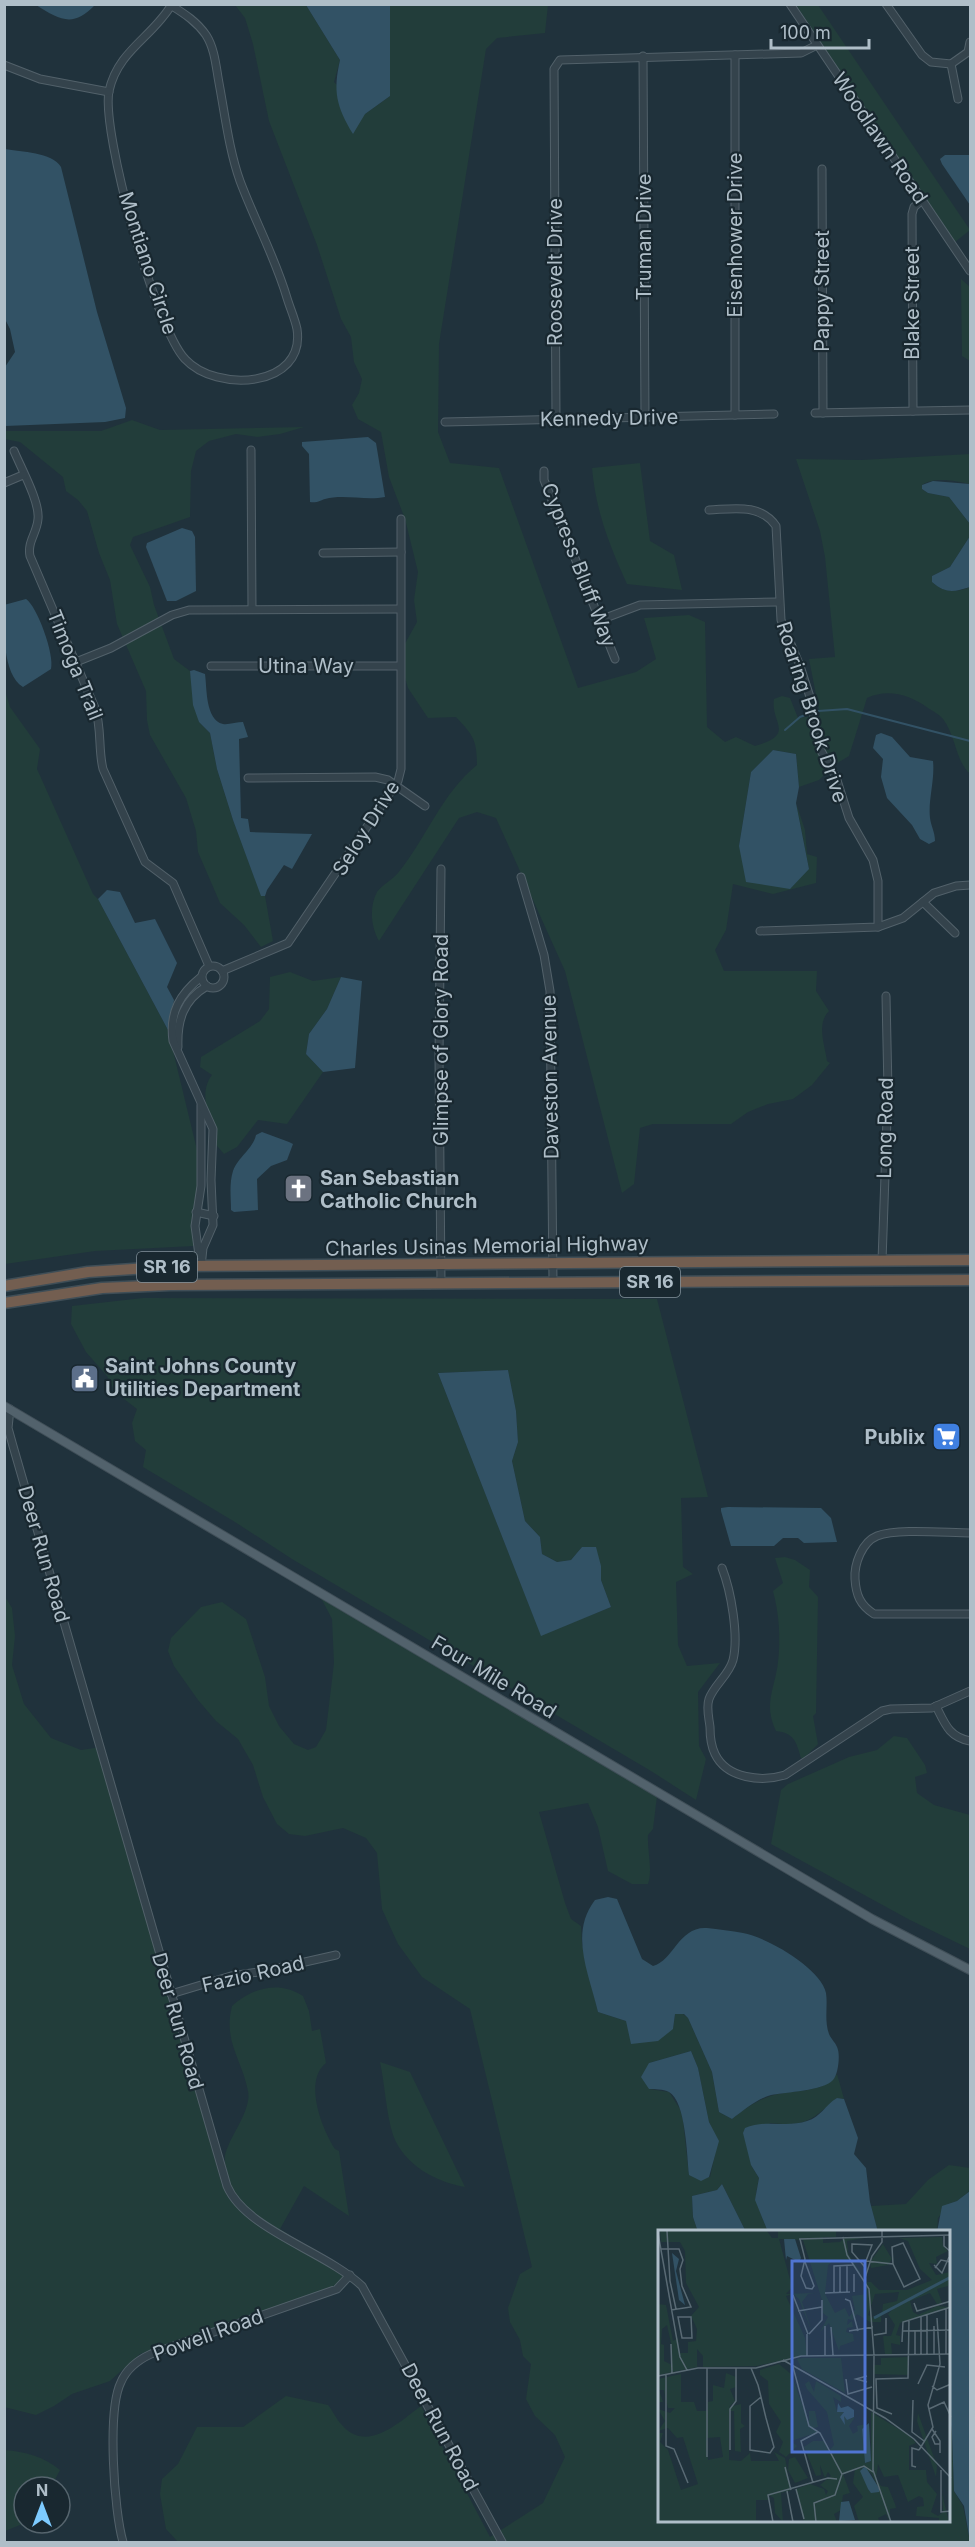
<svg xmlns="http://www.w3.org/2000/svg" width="975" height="2547" font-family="Inter,sans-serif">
  <rect width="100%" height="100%" fill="#20323c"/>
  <g fill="#223d3a" fill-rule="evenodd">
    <path d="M235 5H306L340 60 334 82 365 114 390 96V5H548L545 33 497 38 486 49 439 344 438 432 450 463 499 468 578 688 636 672 656 659 644 618 689 615 705 622 707 727 725 742 736 737 755 746C797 734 770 723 774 699L782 696 790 698 798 718 820 715 809 659 835 657 825 557 820 531 796 459 861 460 970 454V484C957 481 934 476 922 485V489L928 493 949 497 970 524V536L950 567 932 576V582C945 593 955 593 970 587V774C955 760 956 736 943 719 940 715 933 711 928 708 910 695 888 688 867 698L849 756 834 765 819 780 799 787 796 754 773 750 751 772 739 846 809 869 796 803 805 830 807 854 817 857 816 883 773 894 733 884 726 930 715 950 724 971H817L816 991 829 1011C816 1024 825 1045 827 1061L830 1063 812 1085 793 1099 768 1104 748 1112 731 1124H653L640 1128 634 1184 622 1193 565 971 496 818 477 812 459 818 379 941C371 927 369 907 377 892 382 885 392 880 398 873 426 839 442 793 477 765 477 740 473 735 456 717L428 718 408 688 402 668V649L417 622 414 600 418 572 405 519 389 477 381 432 358 419 352 405 359 393 362 379 354 362 351 337 341 319 317 245 269 121 253 44 245 18Z"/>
    <path d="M796 5H818L970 230 955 242Z"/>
    <path d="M961 279 970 287V361L962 356Z"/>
    <path d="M132 420 160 430 304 427 280 434 257 437 236 434 209 441 196 451 191 471 190 517 133 537 130 545 150 587 154 605 174 659 190 671 199 722 210 733 217 769 233 820 261 895 265 896 273 941 261 947 244 925 220 903 198 852 196 831 186 798 150 735 147 720 146 691 117 624 110 580 99 553 87 511 78 500 66 491 63 477 20 442 5 439V431H101Z"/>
    <path d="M640 463 650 541 674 555 682 590 627 584C609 544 596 512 592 468Z"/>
    <path d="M4 687 10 707 40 749 37 769 93 894 98 899 168 1030 197 1150V1186L193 1213 194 1246 95 1251 5 1264Z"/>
    <path d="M290 972 313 981 341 977 327 1009 309 1034 306 1054 323 1072 287 1124 258 1120 237 1147 224 1154 212 1140 214 1124C205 1110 201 1089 212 1075L200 1067 201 1057 260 1021 269 1009 270 977Z"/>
    <path d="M143 1298 657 1299 708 1497 681 1498 683 1567 693 1574 676 1582 678 1645 687 1666 720 1663 698 1692 699 1746 706 1759 696 1800 651 1771 292 1559 235 1522 143 1467 146 1450 135 1441 132 1423 137 1409 115 1392 107 1376 86 1352 71 1324 72 1306ZM508 1370 516 1411 518 1442 512 1461 525 1521 540 1537 542 1554 557 1562 571 1560 582 1547 601 1566V1580L611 1607 541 1635 438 1373Z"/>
    <path d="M785 1557 795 1560 810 1570 809 1587 818 1597 816 1713 813 1716 818 1744 804 1758H801C796 1741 794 1733 776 1731 763 1703 775 1689 778 1662 781 1639 779 1613 773 1591L783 1583 775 1558Z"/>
    <path d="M4 1595 12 1608 15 1636 12 1665 24 1704 51 1738 81 1750 101 1747 222 2185 231 2187C229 2176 224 2168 225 2156 228 2138 252 2111 248 2091 242 2059 223 2042 232 2006 252 1988 279 1980 303 1996L309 2011 312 2031 320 2029 326 2063C303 2081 322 2129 335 2149L339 2151 349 2216 304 2186 280 2229 342 2268 349 2281 140 2354 110 2381 72 2394 54 2406 36 2415 4 2407Z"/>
    <path d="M321 1598 657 1796 653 1829 648 1835C647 1851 653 1869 648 1884H632L608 1871 598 1827 588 1803 539 1812 565 1903 571 1919 581 1926 582 1944 598 2012 626 2021 673 2029 675 2014H683L688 2018 712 2072 719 2112 732 2119C743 2110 754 2102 768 2097 790 2088 822 2096 837 2074L844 2099 837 2098C811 2120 807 2127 770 2123L751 2165 759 2178 756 2193 757 2204 768 2232H746L722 2184 717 2190 692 2196 693 2217 698 2232H660V2522H950V2416L952 2434 954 2491 963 2506 970 2542H178L166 2529 160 2494 162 2479 178 2464 197 2427H243L286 2396 328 2405C333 2411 336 2419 342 2425 367 2454 399 2422 421 2406L490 2537 543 2503 565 2457 555 2435 535 2416 526 2399 531 2364 523 2356 520 2340 510 2322 508 2308 520 2274 532 2267 470 2009 422 1977 398 1944 382 1909 377 1853 366 1838 343 1828 305 1836 289 1834 277 1824 263 1797 253 1765 238 1739 216 1721 198 1700 174 1666 168 1651 171 1638 201 1607 222 1602 246 1619 265 1677 269 1706 279 1726 294 1744 308 1750 316 1747 326 1730 334 1663 332 1619ZM691 2051 698 2068 709 2122 718 2141 710 2177 689 2175 683 2120 680 2109 669 2092 649 2089V2063Z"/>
    <path d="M894 1736 907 1738 925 1765 927 1773 915 1777 917 1793 934 1805 970 1815V1949L910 1920 771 1844 781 1790 788 1784 849 1757 877 1750Z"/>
    <path d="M380 2062 410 2072 465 2187C436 2182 404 2165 393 2135 386 2113 385 2085 380 2062Z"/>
    <path d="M949 2165 970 2168V2191L957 2201 948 2204 938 2218 937 2232H878L871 2206 906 2204 928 2180Z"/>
    <path d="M5 2450C25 2452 43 2456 60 2470L51 2487H24L25 2523 5 2531Z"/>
  </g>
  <g fill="#325265">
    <path d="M36 5H95C73 28 60 20 36 5Z"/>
    <path d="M306 5H390V96L365 114 353 134C336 106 333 91 340 60Z"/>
    <path d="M5 149C21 152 52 152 61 167L97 312 126 408 125 418 105 422 5 426V367L15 352 10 329 5 319Z"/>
    <path d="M945 155H970V205L942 164 940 159Z"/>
    <path d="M368 437 376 443 385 497C366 501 344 494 325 499 319 501 317 503 310 502L309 454 302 446V442Z"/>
    <path d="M933 481 970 484V524L949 497 928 493 922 489V485Z"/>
    <path d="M182 528 192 531 195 537 196 591 176 601H167L146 547 147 543Z"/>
    <path d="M970 536V587C954 592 946 594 932 582V576L950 567Z"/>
    <path d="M26 599C37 606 55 655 51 669L23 687C2 674 4 628 4 605Z"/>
    <path d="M194 670 205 674C207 687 205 720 223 724 228 725 237 722 243 722L248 737 239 739 241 818 248 819 250 832 312 834 292 869 284 865 267 890 265 896H261L233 820 217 769 210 733 199 722 193 705 190 671Z"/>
    <path d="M881 733 892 737 910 757 933 761C935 780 928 800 930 818 931 826 935 832 935 841L929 844 920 839 912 825 887 798 881 777 883 759 873 748 876 735Z"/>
    <path d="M773 750 796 754 799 787 796 803 809 869 790 889 746 882 739 846 751 772Z"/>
    <path d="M107 890 120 892 135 923 155 919 177 963 167 987 174 1000 168 1030 98 899Z"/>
    <path d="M341 977 362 981 355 1068 323 1072 306 1054 309 1034 327 1009Z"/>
    <path d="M262 1132 289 1142 293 1144 287 1160 271 1166 257 1179 258 1210 234 1212 231 1210C231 1198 229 1183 233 1171 238 1157 253 1149 256 1135Z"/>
    <path d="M508 1370 516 1411 518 1442 512 1461 525 1521 540 1537 542 1554 557 1562 571 1560 582 1547H596L601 1566V1580L611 1607 541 1636 438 1373Z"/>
    <path d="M728 1507 821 1508 831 1518 837 1542 804 1543 798 1538H783L774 1546H731L721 1511V1508Z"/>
    <path d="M608 1897 617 1899 642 1959 653 1966C674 1960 679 1926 707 1928 718 1929 732 1931 743 1933 766 1937 821 1968 826 1993 828 2006 824 2020 829 2034 831 2039 837 2044 838 2050 840 2057 838 2075 833 2080 823 2091 786 2092 771 2095 757 2099 744 2110 732 2119L719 2112 712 2072 688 2018 684 2014H675L673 2029 658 2041 631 2044 626 2021 598 2012C589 1973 569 1934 595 1900Z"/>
    <path d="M691 2051 698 2068 709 2122 719 2141 709 2177 701 2181 689 2175C687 2157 686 2101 669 2092 663 2089 655 2089 649 2089L641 2077 649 2063Z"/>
    <path d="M837 2098 844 2099 858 2138 854 2154 866 2168 870 2202 878 2232H768L755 2200 759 2178 751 2165 743 2133 745 2128C765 2119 787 2128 807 2121 821 2117 825 2105 837 2098Z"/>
    <path d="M722 2184 746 2232H698L693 2217 692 2196 717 2190Z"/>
    <path d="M970 2191V2542L964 2506 954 2491 952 2434 950 2416V2232H937L942 2206 957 2201Z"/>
  </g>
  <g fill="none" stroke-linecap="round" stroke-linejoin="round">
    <g stroke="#325265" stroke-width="2">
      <path d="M818 711 847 709 970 741"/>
      <path d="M785 730 800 717 808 714"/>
    </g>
    <defs>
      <g id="minor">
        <path d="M790 4 970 271"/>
        <path d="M886 4 922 55 931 62 951 64 968 52 970 42"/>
        <path d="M172 6C185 14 197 22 206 35 215 49 216 67 219 83 225 115 229 150 240 181 255 221 275 257 287 298 290 308 295 319 297 329 306 388 216 393 185 359 156 329 101 132 109 91 118 50 153 37 172 4"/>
        <path d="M643 56 645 417"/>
        <path d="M951 64 958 99"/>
        <path d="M4 65 40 79 109 92"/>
        <path d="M822 169 823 413"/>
        <path d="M913 411 912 214 914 207 922 200"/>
        <path d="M815 413 970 410"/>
        <path d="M735 415V55"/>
        <path d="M556 419 554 69 560 60 801 53 817 45"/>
        <path d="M445 422 774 414"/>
        <path d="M251 450 252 609"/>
        <path d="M14 451C21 468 40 502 38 519 37 533 27 542 30 556L95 708C102 728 98 749 103 769L145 862 173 883 209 966"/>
        <path d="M544 471V480L615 659"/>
        <path d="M4 483 23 475"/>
        <path d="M709 510C733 509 760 503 776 526L781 620 800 666 810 697 820 749 836 777 849 818 873 860 878 881V927"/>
        <path d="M323 553 401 552"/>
        <path d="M600 620 640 605 778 602"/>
        <path d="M76 662 111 648 172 615 189 610 400 609"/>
        <path d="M211 666H400"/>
        <path d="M248 778 375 777 388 780 425 806"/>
        <path d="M441 869 439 1057 441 1283"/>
        <path d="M521 877 544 955 550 991 553 1282"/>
        <path d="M923 902 955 933"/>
        <path d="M760 931 878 927 903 918 934 893 956 886 970 885"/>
        <circle cx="213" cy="977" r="11"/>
        <path d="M222 971 288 943 398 781 401 769V519"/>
        <path d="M178 1047C177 1021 183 1000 207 986"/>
        <path d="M196 1212 214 1216"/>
        <path d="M199 1255 195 1226 201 1186V1105"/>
        <path d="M882 1261 888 1090 886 996"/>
        <path d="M201 1267 203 1248 213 1225 211 1180 213 1129 173 1041C169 1012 180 994 201 977"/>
        <path d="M10 1409 8 1428 13 1446 227 2186C246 2230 325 2251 362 2286L502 2542"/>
        <path d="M970 1533C947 1533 897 1528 877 1536 862 1542 854 1564 855 1579 856 1595 860 1605 874 1614H970"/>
        <path d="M722 1568C731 1591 739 1636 733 1660 729 1675 714 1685 709 1699 706 1708 709 1718 710 1727 710 1736 711 1746 715 1754 727 1779 762 1782 785 1775L882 1711 891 1709 932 1708 970 1691"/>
        <path d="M936 1706C945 1724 949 1737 970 1741"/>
        <path d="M171 1994 231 1976 265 1971 336 1955"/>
        <path d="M123 2542C114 2511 107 2410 121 2382 127 2368 138 2360 151 2354L337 2289 350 2275"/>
      </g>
      <path id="major" d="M4 1406 872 1919 970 1970"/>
      <g id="highway">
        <path d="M4 1286 88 1272 178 1266 970 1260"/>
        <path d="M4 1303 102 1288 170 1285 970 1280"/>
      </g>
    </defs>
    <use href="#minor" stroke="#52616a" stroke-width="9"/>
    <use href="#major" stroke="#404f58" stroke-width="10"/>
    <use href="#highway" stroke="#3f4e57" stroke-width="13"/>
    <use href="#minor" stroke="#34434c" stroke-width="7"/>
    <use href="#major" stroke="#52626c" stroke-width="8"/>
    <use href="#highway" stroke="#735e50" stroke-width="10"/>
  </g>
  <defs>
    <symbol id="church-square" viewBox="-11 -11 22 22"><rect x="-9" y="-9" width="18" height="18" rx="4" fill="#6b7280" stroke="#192830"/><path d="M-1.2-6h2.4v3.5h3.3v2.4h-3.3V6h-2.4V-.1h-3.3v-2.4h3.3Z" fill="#fff"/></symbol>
    <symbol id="civic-square" viewBox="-11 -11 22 22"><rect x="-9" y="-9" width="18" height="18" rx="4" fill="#5c6f8a" stroke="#192830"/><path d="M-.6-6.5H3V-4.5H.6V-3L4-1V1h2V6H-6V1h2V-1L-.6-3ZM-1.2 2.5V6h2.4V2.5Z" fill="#fff"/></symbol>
    <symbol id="supermarket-square" viewBox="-11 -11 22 22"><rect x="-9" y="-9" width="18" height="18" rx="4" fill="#3f7fe0" stroke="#192830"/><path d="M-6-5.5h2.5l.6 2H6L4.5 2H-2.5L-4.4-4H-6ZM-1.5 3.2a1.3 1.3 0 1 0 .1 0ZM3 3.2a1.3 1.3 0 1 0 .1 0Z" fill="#fff"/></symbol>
  </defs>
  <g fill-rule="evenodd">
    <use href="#church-square" x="282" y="1172" width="33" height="33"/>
    <use href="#civic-square" x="68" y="1362" width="33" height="33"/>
    <use href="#supermarket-square" x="930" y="1420" width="33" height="33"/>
  </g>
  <g text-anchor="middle" stroke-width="4.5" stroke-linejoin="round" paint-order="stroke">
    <g fill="#192830" stroke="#82919a" stroke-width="1.5">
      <rect x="137" y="1252" width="60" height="30" rx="4.5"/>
      <rect x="620" y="1267" width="60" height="30" rx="4.5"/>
    </g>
    <g font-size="18" font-weight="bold" fill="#afbec8">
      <text x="167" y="1273">SR 16</text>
      <text x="650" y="1288">SR 16</text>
    </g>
    <g font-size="20" fill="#afbec8" stroke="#192830">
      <text transform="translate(880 138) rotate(56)" y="7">Woodlawn Road</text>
      <text transform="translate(735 235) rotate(-90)" y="7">Eisenhower Drive</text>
      <text transform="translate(644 237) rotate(-90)" y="7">Truman Drive</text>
      <text transform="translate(148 263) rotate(72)" y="7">Montiano Circle</text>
      <text transform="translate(555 272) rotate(-90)" y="7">Roosevelt Drive</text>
      <text transform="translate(822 291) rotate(-90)" y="7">Pappy Street</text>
      <text transform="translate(912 303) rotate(-90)" y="7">Blake Street</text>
      <text transform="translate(609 418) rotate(-1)" y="7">Kennedy Drive</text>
      <text transform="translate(579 565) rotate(69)" y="7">Cypress Bluff Way</text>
      <text transform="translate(75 665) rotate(68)" y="7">Timoga Trail</text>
      <text x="306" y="673">Utina Way</text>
      <text transform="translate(812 712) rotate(72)" y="7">Roaring Brook Drive</text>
      <text transform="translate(366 828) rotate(-58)" y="7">Seloy Drive</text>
      <text transform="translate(441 1040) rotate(-90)" y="7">Glimpse of Glory Road</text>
      <text transform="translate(550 1077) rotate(-91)" y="7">Daveston Avenue</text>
      <text transform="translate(885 1128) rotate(-89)" y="7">Long Road</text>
      <text transform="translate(487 1246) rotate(-1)" y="7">Charles Usinas Memorial Highway</text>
      <text transform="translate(44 1554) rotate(74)" y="7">Deer Run Road</text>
      <text transform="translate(494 1677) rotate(31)" y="7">Four Mile Road</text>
      <text transform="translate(253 1974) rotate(-13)" y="7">Fazio Road</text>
      <text transform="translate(178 2021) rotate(74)" y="7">Deer Run Road</text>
      <text transform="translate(208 2335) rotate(-20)" y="7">Powell Road</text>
      <text transform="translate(440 2427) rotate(62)" y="7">Deer Run Road</text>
    </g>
    <g font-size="20" font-weight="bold" fill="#afbec8" stroke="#192830" text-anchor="start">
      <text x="320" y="1185">San Sebastian<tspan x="320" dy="23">Catholic Church</tspan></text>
      <text x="105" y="1373">Saint Johns County<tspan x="105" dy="23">Utilities Department</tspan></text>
      <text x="925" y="1444" text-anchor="end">Publix</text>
    </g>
  </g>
  <g transform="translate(658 2230)">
    <rect width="292" height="292" fill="#20323c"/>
    <path d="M2 1H109L114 8H120V1H178V7H165V13L182 12 188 7H211L189 11 190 23 206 49 193 31H175L170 35 167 64 177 83 187 78 191 87 197 80 194 66 209 64 206 52H213L221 60H249L274 50 262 39 250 11 241 8 284 7 285 16 290 21 278 27 279 34 271 33 278 45 292 42 290 56 279 59 284 73 279 74 272 63 252 71 255 82 260 85 279 76 292 77 242 93 238 105 242 106V115L233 113 234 124H227L225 106H233L237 95 230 84 239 75 223 86V92H212L199 84 195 90 190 89 189 95 194 91 195 97 189 98 188 102 195 104 196 111 182 116 181 121 171 93 162 102 170 87 165 83 164 70 145 10 121 9 134 57 128 64 157 63 150 64 144 72 154 102 141 69 135 64 128 66 147 108 149 125 98 136 45 137V126L39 119V137L0 145V74L8 75 15 111 20 108 22 123H30V112L38 111 39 99 33 86 41 77 28 53 27 21 22 12H3ZM241 62 239 71 225 74 224 84 216 88 210 85 217 64ZM9 95 13 113 14 135 6 131V115L3 114 4 99ZM225 14 234 29 230 35 213 38 212 32ZM250 127V145L216 144V135H223V128ZM145 128H183L187 163 144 139 139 129ZM121 134 133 144 151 193V181H157L160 197 155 198 160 202 133 211 139 216 128 227 121 222 125 212 118 202 123 192 111 174 110 151 102 145V140ZM68 143 78 147V157L72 159 77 171 71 177 83 174V193L87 196 82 199 83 222 77 221 76 181H71V230L83 231 92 223 93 231H121L116 222 127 228 133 260 123 263 125 292 117 283 116 268 111 265 110 270H98V290L107 292H0V203H5L2 212 10 220 23 260 40 254 25 207 19 208 10 198 0 201 7 191 0 179 12 183 17 178H10L6 160H1L5 172H0V149L23 144V172H36L39 181H49L50 172 55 171V155L66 158ZM62 207 65 227 50 230 49 208ZM151 151 156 162 158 151 183 166V172L175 167 179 182H185L189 190 197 187 191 196 195 204 200 201 199 196 208 194 204 199 207 233 213 231V182L252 206 258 213 251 216V240H268L269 252 279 264 273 282 280 286 285 282 284 264 291 292H269L281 291V288L258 286 259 277 266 276 265 268 261 266 250 272 240 245 226 247 220 234 218 249 223 256 230 257 237 274 238 278 232 279V292L228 284 220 288 222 292H201L196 276 205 267 195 253 197 239 185 244 192 263 185 265 183 280 176 284 179 292H146L138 259 152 254 166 259 168 265 170 261 162 255 173 246 170 242 167 248 162 235 163 245 158 246 146 217 155 211H166L171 221 176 215 169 182 149 159 147 154ZM203 238 213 243 221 258 218 262 210 259ZM260 183 279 236 278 247 259 191ZM137 227 150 248 137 253 130 240 131 229Z" fill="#223d3a" fill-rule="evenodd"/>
    <path d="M126 9H137L143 28 141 32 129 26 128 30ZM14 23 21 29 18 41 27 75 21 70ZM180 173 183 178 190 176 196 180V187L189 190 186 186 187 195 182 187 186 182H179ZM211 193 213 231 207 233 204 199ZM207 236 221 258V262L213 263 210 259 202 241ZM191 271 197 290 181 291 183 272Z" fill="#325265"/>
    <path fill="none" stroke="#325265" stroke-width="3" d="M216 88 293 47"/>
    <path fill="none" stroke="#596a74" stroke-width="1.5" d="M9 1 12 51 18 79M0 3 22 127 29 140M286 6V16L293 22M185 7 189 25 211 59 216 125M141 9 293 5M142 9 147 29 143 46 148 58 154 59 156 56 147 32M194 14 214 15 206 36 194 22ZM3 19H21L25 30 22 39 24 56 33 77 13 80M208 31 235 34 246 57 262 49 245 13 234 17 235 34M182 35V62M276 35 284 43 291 27M277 38 283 30 293 32M196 44V62M206 51 214 26 224 12V1M189 62V35M167 63 192 62M176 63V36L195 35M135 65 150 104M187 69 192 71 200 101M256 73 259 81 293 71M288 79V124M140 81 164 77M269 85V124M20 87H33L34 108H24ZM263 87V124M167 96V126M276 96V124M173 97 175 125M191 101 215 97M245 101 293 100M257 101V124M151 104 164 90V70M216 105 228 103V88M244 112 245 92 293 77M13 114 14 143M216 125 215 240 233 292M149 126V104M125 130 227 188 256 209 293 248M135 137 151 196 162 203 184 244 206 236 215 242M49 138V227M93 138 100 155 103 167 107 184 108 188 116 217 112 223 92 220V176L103 167M8 145V216L16 219 30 253M0 146 40 138H98L143 126 293 124M209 146 198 149 209 152M188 149 190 164 214 157M260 154 269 135 287 137M274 156 279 160 293 154M255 170 254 202 266 211M271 179 286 172 293 187M234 184 219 178 218 149 250 148 251 90M274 199 282 211V223M278 201 274 207 277 214H282M72 220V179L78 171V138M261 220 275 197 270 175 282 134 279 88M127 237 133 260M258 237 254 236V218L261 220M283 240V282L293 281M155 253 143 211 160 202M138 259 146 289M129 261 135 292M115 292 110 265 170 248 179 249M158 292 156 273 177 265 184 244"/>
    <path fill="#5075d2" fill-opacity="0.15" stroke="#5075d2" stroke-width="3" d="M134 31H207V222H134Z"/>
    <rect width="292" height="292" fill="none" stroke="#afbec8" stroke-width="3"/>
  </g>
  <rect width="975" height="2547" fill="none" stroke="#afbec8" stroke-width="12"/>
  <g transform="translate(42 2505)"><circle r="28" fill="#192830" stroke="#55646d" stroke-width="1.5"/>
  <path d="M0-4.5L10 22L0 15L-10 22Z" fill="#7dcbff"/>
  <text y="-9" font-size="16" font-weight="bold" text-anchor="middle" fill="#afbec8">N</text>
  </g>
  <path d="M771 39v9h98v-9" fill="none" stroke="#afbec8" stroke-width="3"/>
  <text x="780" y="39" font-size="18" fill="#afbec8" stroke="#192830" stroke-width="4.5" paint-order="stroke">100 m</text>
</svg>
